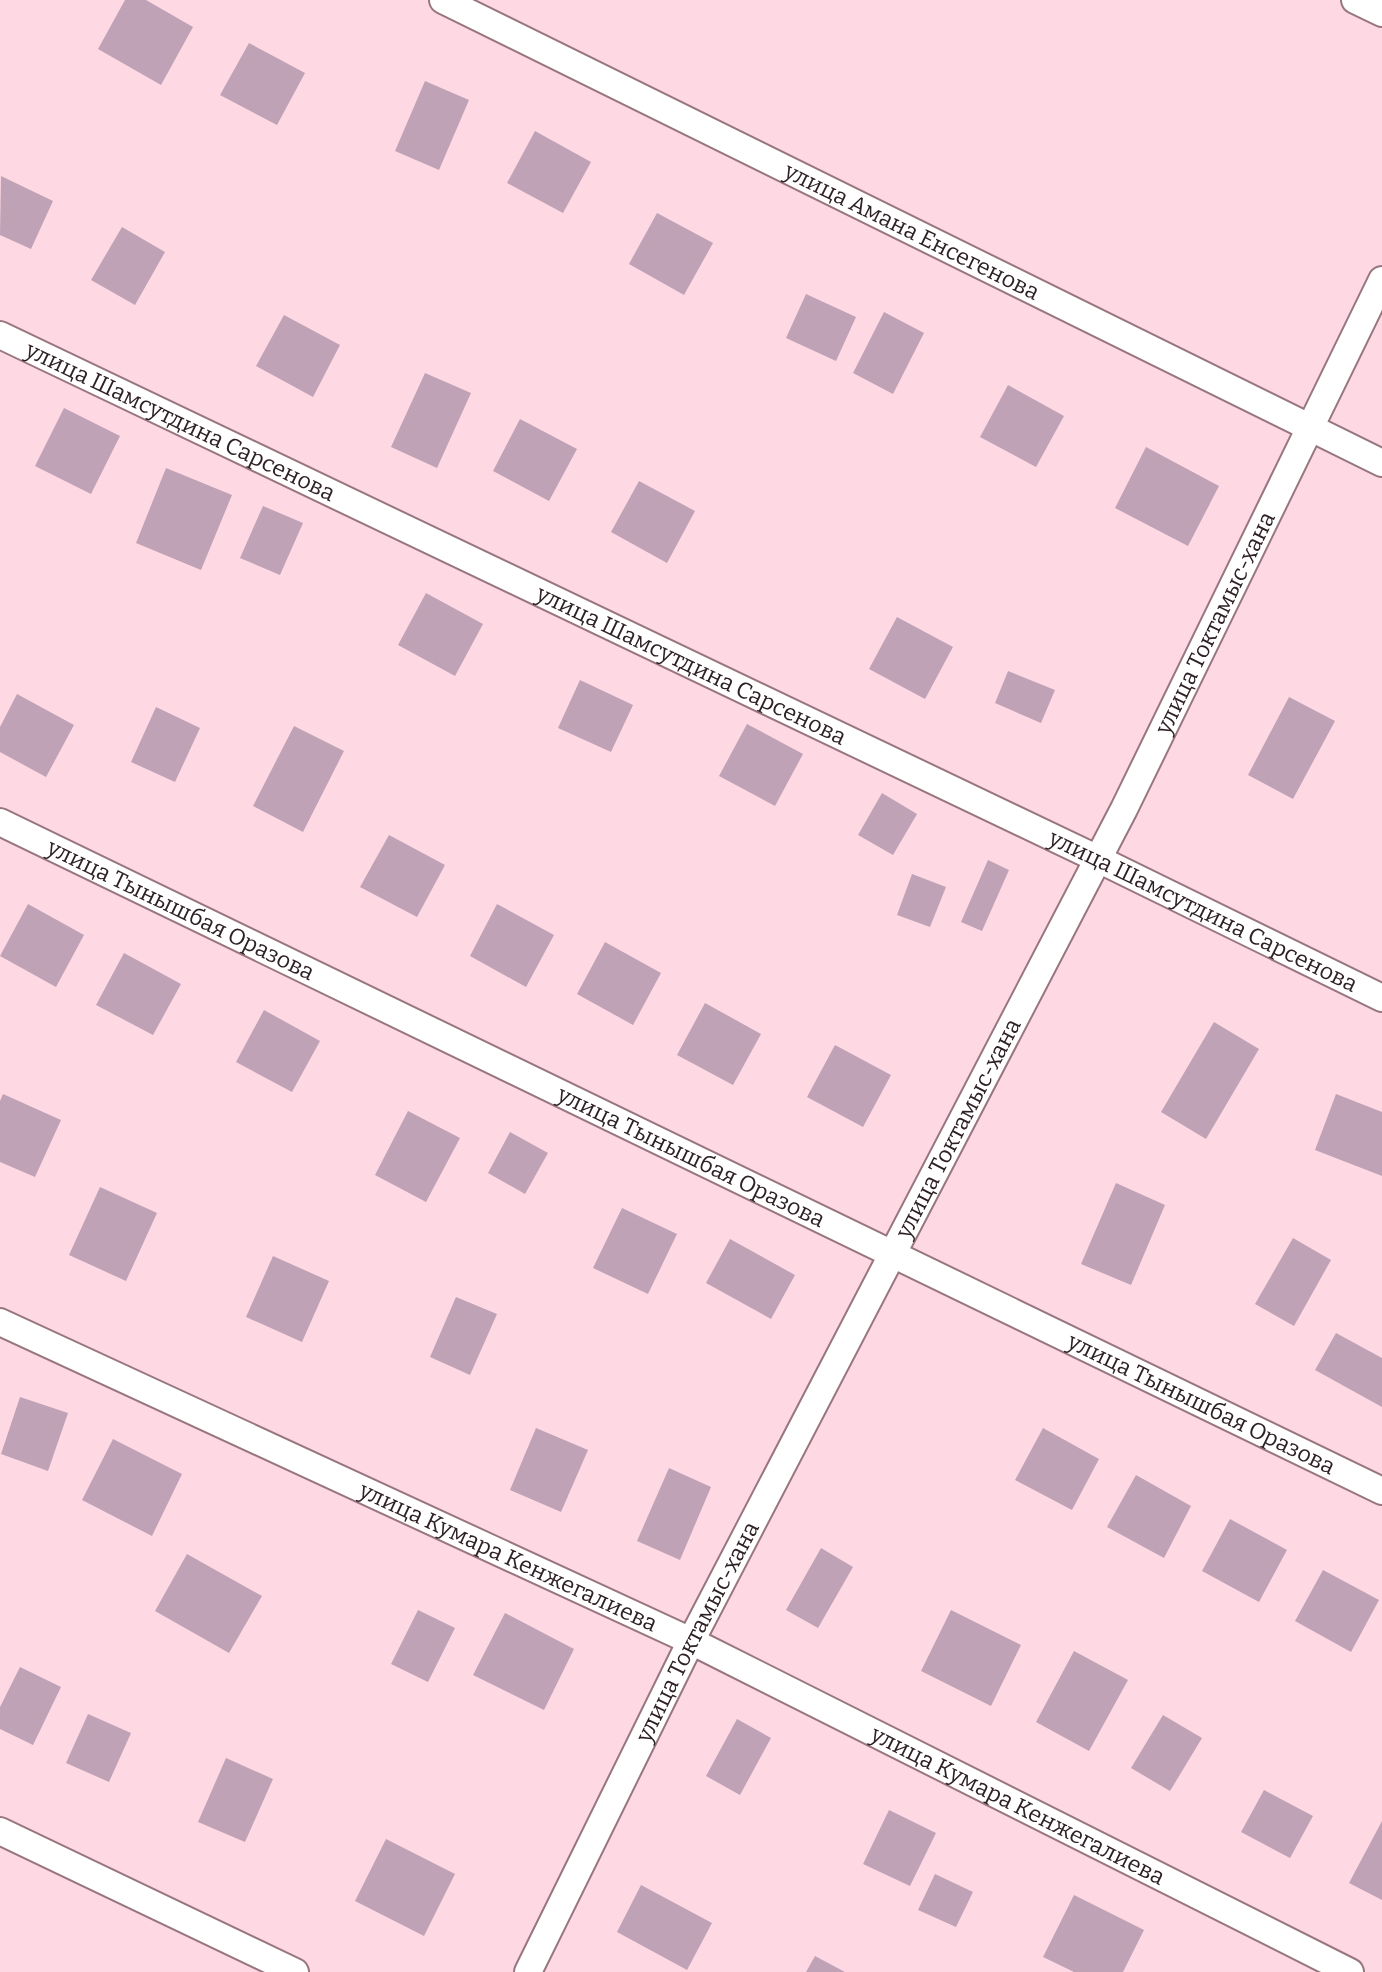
<svg xmlns="http://www.w3.org/2000/svg" width="1382" height="1972" font-family="Bitter,serif">
  <rect width="100%" height="100%" fill="#fed9e3"/>
  <g fill="#bfa2b6">
    <path d="M125 0H146L193 27 161 85 98 49Z"/>
    <path d="M249 43 305 73 277 125 220 95Z"/>
    <path d="M425 81 469 100 439 170 395 151Z"/>
    <path d="M535 131 591 162 563 213 507 183Z"/>
    <path d="M1 176 53 201 31 249 0 235Z"/>
    <path d="M657 213 713 243 684 295 629 264Z"/>
    <path d="M122 227 165 252 135 305 91 280Z"/>
    <path d="M806 294 856 317 836 361 786 338Z"/>
    <path d="M884 312 924 333 893 394 853 373Z"/>
    <path d="M284 315 340 345 313 397 256 366Z"/>
    <path d="M425 373 471 393 437 468 391 447Z"/>
    <path d="M1008 385 1064 416 1036 467 980 437Z"/>
    <path d="M64 408 120 436 91 494 35 466Z"/>
    <path d="M520 419 577 449 549 501 493 471Z"/>
    <path d="M1146 447 1219 486 1188 546 1115 508Z"/>
    <path d="M166 468 232 495 201 570 136 543Z"/>
    <path d="M639 481 695 511 667 563 611 532Z"/>
    <path d="M263 506 303 523 280 575 240 558Z"/>
    <path d="M426 593 483 624 455 676 398 645Z"/>
    <path d="M897 617 953 647 925 699 869 669Z"/>
    <path d="M1008 671 1055 690 1041 723 995 703Z"/>
    <path d="M580 680 633 705 611 752 558 728Z"/>
    <path d="M17 694 74 725 46 777 0 752V727Z"/>
    <path d="M1289 697 1335 721 1293 799 1248 775Z"/>
    <path d="M156 707 200 728 175 782 131 762Z"/>
    <path d="M747 724 803 754 775 806 719 776Z"/>
    <path d="M294 726 344 751 303 832 253 806Z"/>
    <path d="M882 793 917 814 893 855 858 835Z"/>
    <path d="M389 835 445 865 417 917 360 887Z"/>
    <path d="M988 860 1009 870 982 931 961 922Z"/>
    <path d="M912 874 946 887 930 927 897 915Z"/>
    <path d="M28 904 84 935 56 987 0 956Z"/>
    <path d="M497 904 554 935 526 987 470 956Z"/>
    <path d="M605 942 661 973 633 1025 577 994Z"/>
    <path d="M124 953 181 984 153 1035 96 1005Z"/>
    <path d="M705 1003 761 1034 733 1085 677 1055Z"/>
    <path d="M264 1010 320 1041 292 1092 236 1062Z"/>
    <path d="M1214 1022 1259 1049 1206 1139 1161 1112Z"/>
    <path d="M835 1045 891 1075 863 1127 807 1097Z"/>
    <path d="M3 1094 61 1120 35 1177 0 1162V1101Z"/>
    <path d="M1336 1094 1382 1112V1176L1315 1150Z"/>
    <path d="M408 1111 460 1138 426 1202 375 1175Z"/>
    <path d="M510 1132 548 1153 525 1194 488 1173Z"/>
    <path d="M1116 1183 1165 1205 1131 1285 1081 1264Z"/>
    <path d="M100 1187 157 1213 126 1281 69 1255Z"/>
    <path d="M622 1208 677 1234 648 1294 593 1268Z"/>
    <path d="M1293 1238 1331 1260 1294 1326 1255 1304Z"/>
    <path d="M730 1239 795 1275 771 1319 706 1283Z"/>
    <path d="M273 1256 329 1281 302 1342 246 1317Z"/>
    <path d="M456 1297 497 1314 470 1375 430 1357Z"/>
    <path d="M1336 1333 1382 1358V1407L1315 1370Z"/>
    <path d="M20 1397 68 1413 48 1471 1 1454Z"/>
    <path d="M536 1428 588 1450 561 1512 510 1490Z"/>
    <path d="M1043 1428 1099 1459 1072 1510 1015 1480Z"/>
    <path d="M113 1439 182 1474 152 1536 82 1500Z"/>
    <path d="M669 1468 711 1487 680 1560 637 1541Z"/>
    <path d="M1136 1475 1191 1506 1164 1558 1107 1527Z"/>
    <path d="M1230 1519 1287 1550 1259 1602 1202 1571Z"/>
    <path d="M821 1548 853 1567 818 1628 786 1610Z"/>
    <path d="M187 1554 262 1596 229 1653 155 1611Z"/>
    <path d="M1323 1570 1379 1600 1351 1652 1295 1621Z"/>
    <path d="M418 1610 455 1628 428 1682 391 1664Z"/>
    <path d="M951 1610 1021 1645 991 1706 921 1671Z"/>
    <path d="M505 1613 574 1649 544 1710 473 1675Z"/>
    <path d="M1074 1651 1128 1680 1089 1751 1036 1722Z"/>
    <path d="M20 1667 61 1687 33 1745 0 1729V1707Z"/>
    <path d="M88 1714 131 1733 109 1782 66 1763Z"/>
    <path d="M1163 1715 1202 1738 1170 1791 1131 1768Z"/>
    <path d="M737 1719 771 1738 740 1795 706 1776Z"/>
    <path d="M226 1758 273 1779 245 1842 198 1822Z"/>
    <path d="M1264 1790 1313 1816 1290 1858 1241 1832Z"/>
    <path d="M889 1810 936 1833 910 1886 863 1864Z"/>
    <path d="M1382 1821V1900L1349 1883Z"/>
    <path d="M386 1839 455 1874 424 1936 355 1901Z"/>
    <path d="M935 1874 973 1892 956 1927 918 1910Z"/>
    <path d="M641 1885 712 1923 687 1970 617 1932Z"/>
    <path d="M1074 1895 1144 1930 1123 1972H1074L1043 1957Z"/>
    <path d="M815 1956 845 1972H806Z"/>
  </g>
  <g fill="none" stroke-linecap="round" stroke-linejoin="round">
    <defs>
      <g id="street">
        <path id="s1" d="M443 0 1382 463"/>
        <path d="M1355 0 1382 13"/>
        <path id="s2" d="M0 335 1098 859 1382 998"/>
        <path id="s3" d="M0 822 1382 1491"/>
        <path id="s4" d="M0 1322 691 1641 1350 1972"/>
        <path d="M0 1831 295 1972"/>
        <path id="s5" d="M528 1972 691 1641 1124 809 1382 280"/>
      </g>
    </defs>
    <use href="#street" stroke="#97767f" stroke-width="30"/>
    <use href="#street" stroke="#fff" stroke-width="26"/>
  </g>
  <g text-anchor="middle" stroke-width="5" stroke-linejoin="round" paint-order="stroke">
    <g font-size="23" fill="#2e2124" stroke="#fed9e3">
      <text dy="8" stroke="none"><textPath href="#s1" startOffset="523">улица Амана Енсегенова</textPath></text>
      <text dy="8" stroke="none"><textPath href="#s2" startOffset="200">улица Шамсутдина Сарсенова</textPath></text>
      <text dy="8" stroke="none"><textPath href="#s5" startOffset="1514">улица Токтамыс-хана</textPath></text>
      <text dy="8" stroke="none"><textPath href="#s2" startOffset="766">улица Шамсутдина Сарсенова</textPath></text>
      <text dy="8" stroke="none"><textPath href="#s3" startOffset="201">улица Тынышбая Оразова</textPath></text>
      <text dy="8" stroke="none"><textPath href="#s2" startOffset="1334">улица Шамсутдина Сарсенова</textPath></text>
      <text dy="8" stroke="none"><textPath href="#s5" startOffset="947">улица Токтамыс-хана</textPath></text>
      <text dy="8" stroke="none"><textPath href="#s3" startOffset="768">улица Тынышбая Оразова</textPath></text>
      <text dy="8" stroke="none"><textPath href="#s3" startOffset="1335">улица Тынышбая Оразова</textPath></text>
      <text dy="8" stroke="none"><textPath href="#s4" startOffset="560">улица Кумара Кенжегалиева</textPath></text>
      <text dy="8" stroke="none"><textPath href="#s5" startOffset="380">улица Токтамыс-хана</textPath></text>
      <text dy="8" stroke="none"><textPath href="#s4" startOffset="1127">улица Кумара Кенжегалиева</textPath></text>
    </g>
  </g>
</svg>
